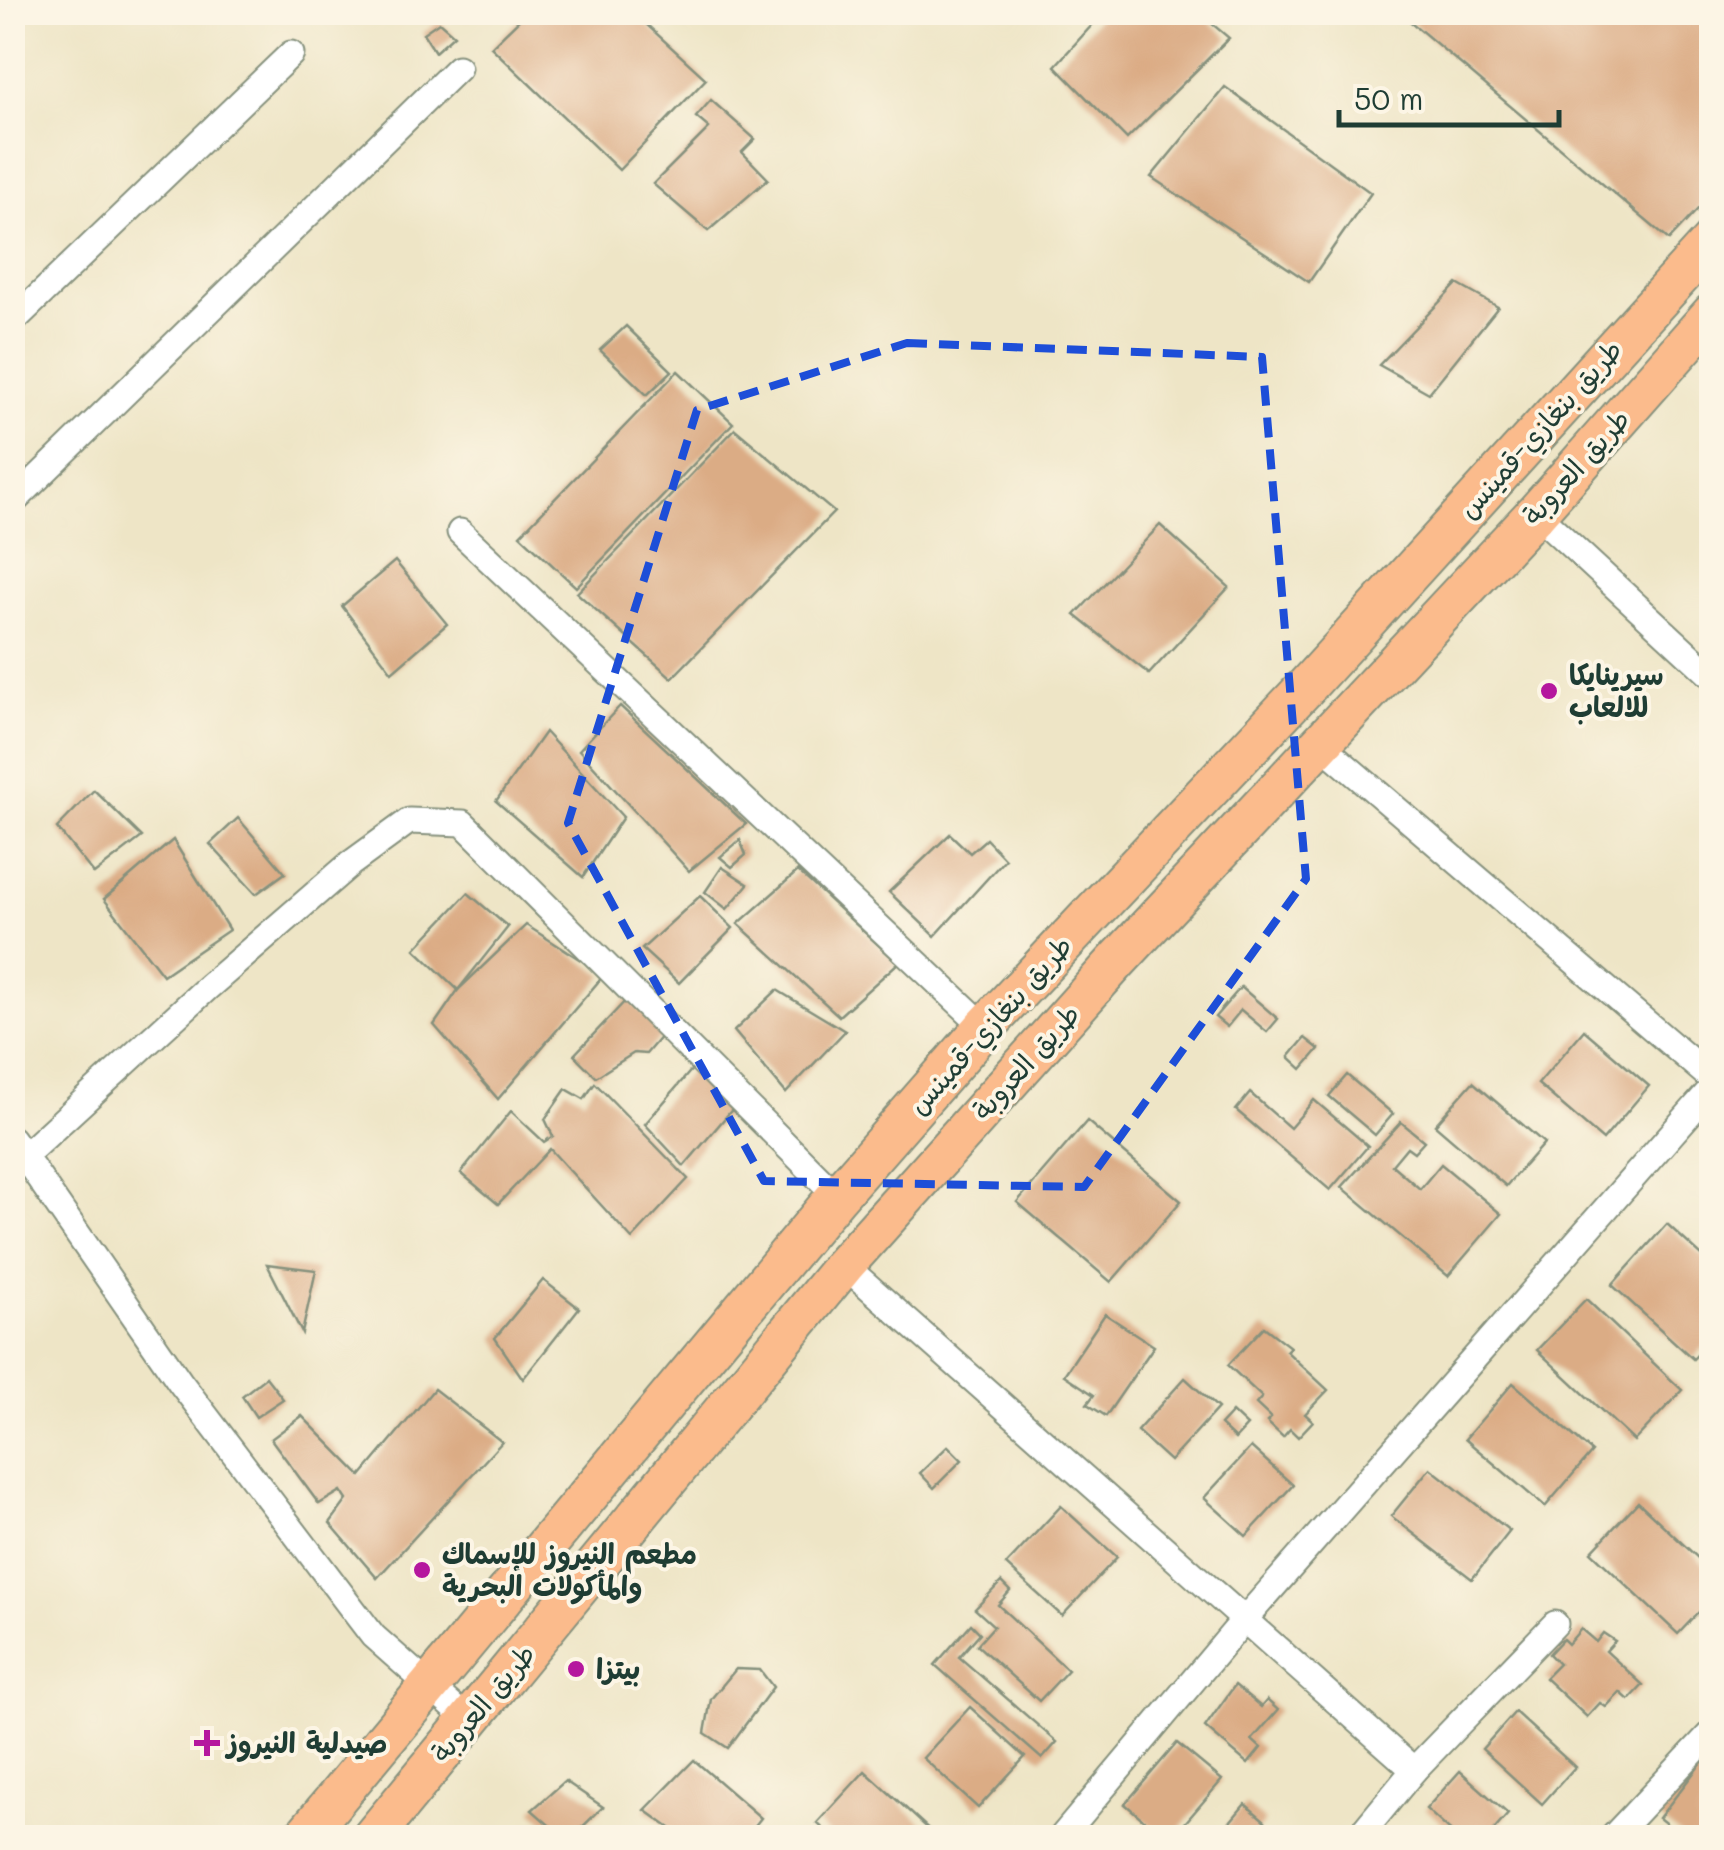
<svg xmlns="http://www.w3.org/2000/svg" width="1724" height="1850" font-family="Mali,'Playpen Sans Arabic',sans-serif">
  <rect width="100%" height="100%" fill="#fcf5e5"/>
  <filter id="ink" filterUnits="userSpaceOnUse"><feTurbulence type="fractalNoise" baseFrequency=".01" numOctaves="2"/><feDisplacementMap in="SourceGraphic" scale="20" xChannelSelector="R" yChannelSelector="G"/><feConvolveMatrix kernelMatrix="1 2 1 2 8 2 1 2 1" color-interpolation-filters="sRGB"/></filter>
  <filter id="wash" filterUnits="userSpaceOnUse"><feTurbulence type="fractalNoise" baseFrequency=".0048" numOctaves="4" result="noise"/><feDisplacementMap in="SourceGraphic" scale="40" xChannelSelector="R" yChannelSelector="G"/><feGaussianBlur stdDeviation="2.25" result="paint"/><feColorMatrix in="noise" values="0 0 0 0 0 0 0 0 0 0 0 0 0 0 0 0 0 1.4 0 .05"/><feComposite in="paint" operator="in"/></filter>
  <g filter="url(#wash)">
    <rect width="100%" height="100%" fill="#eee5c6"/>
    <g id="blocks">
      <g fill="#dbac85">
        <path d="M527 12H633L706 79 619 170 491 47Z"/>
        <path d="M1104 12H1198L1229 38 1127 139 1055 66Z"/>
        <path d="M1399 12H1696L1712 26V194L1669 240Z"/>
        <path d="M439 22 454 35 435 52 423 33Z"/>
        <path d="M1225 87 1371 193 1309 282 1151 177Z"/>
        <path d="M711 100 755 139 742 152 768 179 708 231 653 184 709 128 696 117Z"/>
        <path d="M1457 284 1498 307 1429 393 1379 365Z"/>
        <path d="M626 326 672 371 647 395 600 350Z"/>
        <path d="M678 371 733 423 576 587 520 535Z"/>
        <path d="M735 429 834 512 672 678 577 593Z"/>
        <path d="M1160 525 1229 587 1149 674 1075 615Z"/>
        <path d="M395 561 447 624 392 672 342 606Z"/>
        <path d="M620 706 746 824 689 871 579 750Z"/>
        <path d="M545 732 623 817 583 877 496 801Z"/>
        <path d="M94 790 142 837 94 874 57 828Z"/>
        <path d="M238 818 285 873 256 894 210 844Z"/>
        <path d="M950 834 970 853 986 839 1005 859 935 936 889 892Z"/>
        <path d="M173 840 229 930 163 975 104 899Z"/>
        <path d="M740 840 746 855 732 867 720 857Z"/>
        <path d="M722 867 748 884 727 909 705 892Z"/>
        <path d="M798 871 898 963 839 1016 738 924Z"/>
        <path d="M468 893 508 927 458 990 415 949Z"/>
        <path d="M700 896 733 928 679 983 642 949Z"/>
        <path d="M526 925 604 975 498 1099 434 1025 458 990Z"/>
        <path d="M1241 987 1278 1019 1267 1032 1241 1010 1227 1027 1215 1017Z"/>
        <path d="M777 990 845 1031 786 1093 734 1031Z"/>
        <path d="M629 997 662 1035 646 1054 634 1053 596 1077 574 1055Z"/>
        <path d="M1584 1030 1649 1086 1603 1140 1538 1084Z"/>
        <path d="M1305 1038 1319 1049 1302 1069 1289 1057Z"/>
        <path d="M694 1067 735 1106 684 1166 645 1124Z"/>
        <path d="M1347 1075 1393 1114 1375 1135 1329 1096Z"/>
        <path d="M1473 1082 1544 1143 1506 1186 1435 1125Z"/>
        <path d="M595 1083 688 1179 632 1239 550 1149 498 1204 461 1173 511 1111 544 1142 553 1136 545 1119 566 1089 584 1099Z"/>
        <path d="M1250 1093 1290 1128 1314 1100 1368 1146 1330 1190 1236 1110Z"/>
        <path d="M1087 1121 1181 1201 1111 1282 1017 1202Z"/>
        <path d="M1401 1122 1424 1141 1414 1152 1407 1147 1392 1165 1420 1189 1441 1164 1501 1214 1448 1276 1342 1187Z"/>
        <path d="M1667 1224 1712 1265V1339L1693 1359 1612 1285Z"/>
        <path d="M267 1264 316 1270 302 1333Z"/>
        <path d="M543 1280 579 1308 523 1379 495 1338Z"/>
        <path d="M1586 1299 1682 1390 1634 1441 1537 1350Z"/>
        <path d="M1105 1314 1154 1346 1106 1416 1087 1404 1094 1395 1064 1375Z"/>
        <path d="M1264 1327 1290 1347 1286 1351 1328 1390 1305 1414 1313 1421 1298 1437 1290 1429 1283 1437 1267 1422 1271 1418 1256 1404 1262 1397 1228 1365Z"/>
        <path d="M266 1377 283 1399 256 1417 242 1396Z"/>
        <path d="M1185 1378 1218 1408 1170 1461 1137 1431Z"/>
        <path d="M1513 1383 1592 1452 1545 1507 1465 1439Z"/>
        <path d="M434 1389 502 1442 377 1578 330 1523 347 1500 341 1491 319 1504 271 1439 302 1416 361 1476Z"/>
        <path d="M1232 1412 1247 1426 1235 1439 1220 1425Z"/>
        <path d="M948 1446 962 1460 934 1488 920 1473Z"/>
        <path d="M1251 1447 1293 1485 1246 1536 1204 1498Z"/>
        <path d="M1430 1468 1510 1531 1472 1579 1391 1516Z"/>
        <path d="M1638 1502 1712 1571V1598L1678 1634 1591 1552Z"/>
        <path d="M1061 1506 1117 1557 1062 1616 1006 1565Z"/>
        <path d="M1001 1582 1010 1591 998 1605 1068 1670 1039 1701 977 1645 994 1626 975 1609Z"/>
        <path d="M971 1624 980 1633 959 1657 1057 1742 1042 1759 935 1665Z"/>
        <path d="M1581 1629 1596 1642 1603 1633 1615 1641 1606 1651 1643 1685 1629 1700 1620 1692 1606 1707 1600 1703 1587 1717 1545 1678 1559 1664 1549 1654 1563 1639 1568 1644Z"/>
        <path d="M736 1669 760 1670 773 1687 728 1748 705 1733 711 1699Z"/>
        <path d="M1235 1685 1261 1707 1267 1700 1278 1710 1252 1740 1261 1748 1248 1764 1205 1727Z"/>
        <path d="M970 1707 1025 1757 978 1808 923 1758Z"/>
        <path d="M1515 1712 1575 1767 1542 1804 1482 1749Z"/>
        <path d="M1177 1743 1222 1780 1172 1838H1165L1125 1804Z"/>
        <path d="M1709 1753 1712 1838H1684L1659 1818Z"/>
        <path d="M694 1760 761 1818 745 1838H684L645 1810Z"/>
        <path d="M865 1771 934 1834 931 1838H833L817 1823Z"/>
        <path d="M1460 1771 1508 1814 1487 1838H1458L1426 1809Z"/>
        <path d="M565 1781 603 1807 571 1838H564L532 1810Z"/>
        <path d="M1245 1804 1265 1821 1251 1838H1236L1225 1828Z"/>
      </g>
    </g>
  </g>
  <g filter="url(#ink)">
    <use href="#blocks" fill-opacity="0" stroke="#86917d" stroke-width="2.5"/>
    <g fill="none" stroke-linecap="round" stroke-linejoin="round">
      <defs>
        <g id="minor">
          <path d="M12 322 291 54"/>
          <path d="M12 503 458 68"/>
          <path d="M1536 513 1712 676"/>
          <path d="M460 532 985 1027"/>
          <path d="M1319 743 1712 1079"/>
          <path d="M12 1139 180 1382 373 1636 469 1721"/>
          <path d="M24 1156 207 988 350 864 409 821 463 823 837 1196"/>
          <path d="M844 1265 1414 1770 1358 1838"/>
          <path d="M1414 1770 1555 1624"/>
          <path d="M1061 1838 1244 1620 1712 1088"/>
          <path d="M1612 1838 1712 1732"/>
        </g>
        <g id="primary">
          <path d="M303 1838 837 1196 985 1027 1304 689 1712 241"/>
          <path d="M372 1838 844 1265 1115 963 1536 513 1712 314"/>
        </g>
      </defs>
      <use href="#minor" stroke="#86917d" stroke-width="29"/>
      <use href="#primary" stroke="#86917d" stroke-width="44"/>
      <use href="#minor" stroke="#fff" stroke-width="25"/>
      <use href="#primary" stroke="#fbbb8c" stroke-width="40"/>
    </g>
  </g>
  <path fill="none" stroke="#1d4ed8" stroke-width="8" stroke-dasharray="20 12" stroke-linejoin="round" d="M907 343 1262 357 1306 879 1084 1187 764 1181 568 823 697 410Z"/>
  <g fill="#b5179e" stroke="#fcf5e5" stroke-width="4">
    <circle cx="1549" cy="691" r="10"/>
    <circle cx="422" cy="1570" r="10"/>
    <circle cx="576" cy="1669" r="10"/>
    <path d="M202 1728h10v10h10v10h-10v10h-10v-10h-10v-10h10z"/>
  </g>
  <g text-anchor="middle" stroke-width="8" stroke-linejoin="round" paint-order="stroke">
    <g font-size="28" fill="#1f3d34" stroke="#fcf5e5">
      <text transform="translate(1540 429) rotate(-48)" y="10">طريق بنغازي-قمينس</text>
      <text transform="translate(1576 467) rotate(-48)" y="10">طريق العروبة</text>
      <text transform="translate(990 1025) rotate(-48)" y="10">طريق بنغازي-قمينس</text>
      <text transform="translate(1026 1062) rotate(-48)" y="10">طريق العروبة</text>
      <text transform="translate(483 1703) rotate(-50)" y="10">طريق العروبة</text>
    </g>
    <g font-size="28" font-weight="bold" fill="#1f3d34" stroke="#fcf5e5" text-anchor="start">
      <text x="1569" y="685">سيرينايكا<tspan x="1569" dy="32">للالعاب</tspan></text>
      <text x="442" y="1564">مطعم النيروز للإسماك<tspan x="442" dy="32">والمأكولات البحرية</tspan></text>
      <text x="596" y="1679">بيتزا</text>
      <text x="227" y="1753">صيدلية النيروز</text>
    </g>
  </g>
  <rect width="1724" height="1850" fill="none" stroke="#fcf5e5" stroke-width="50"/>
  <path d="M1339 110v15h220v-15" fill="none" stroke="#1f3d34" stroke-width="5"/>
  <text x="1354" y="110" font-size="30" fill="#1f3d34" stroke="#fcf5e5" stroke-width="8" paint-order="stroke">50 m</text>
</svg>
